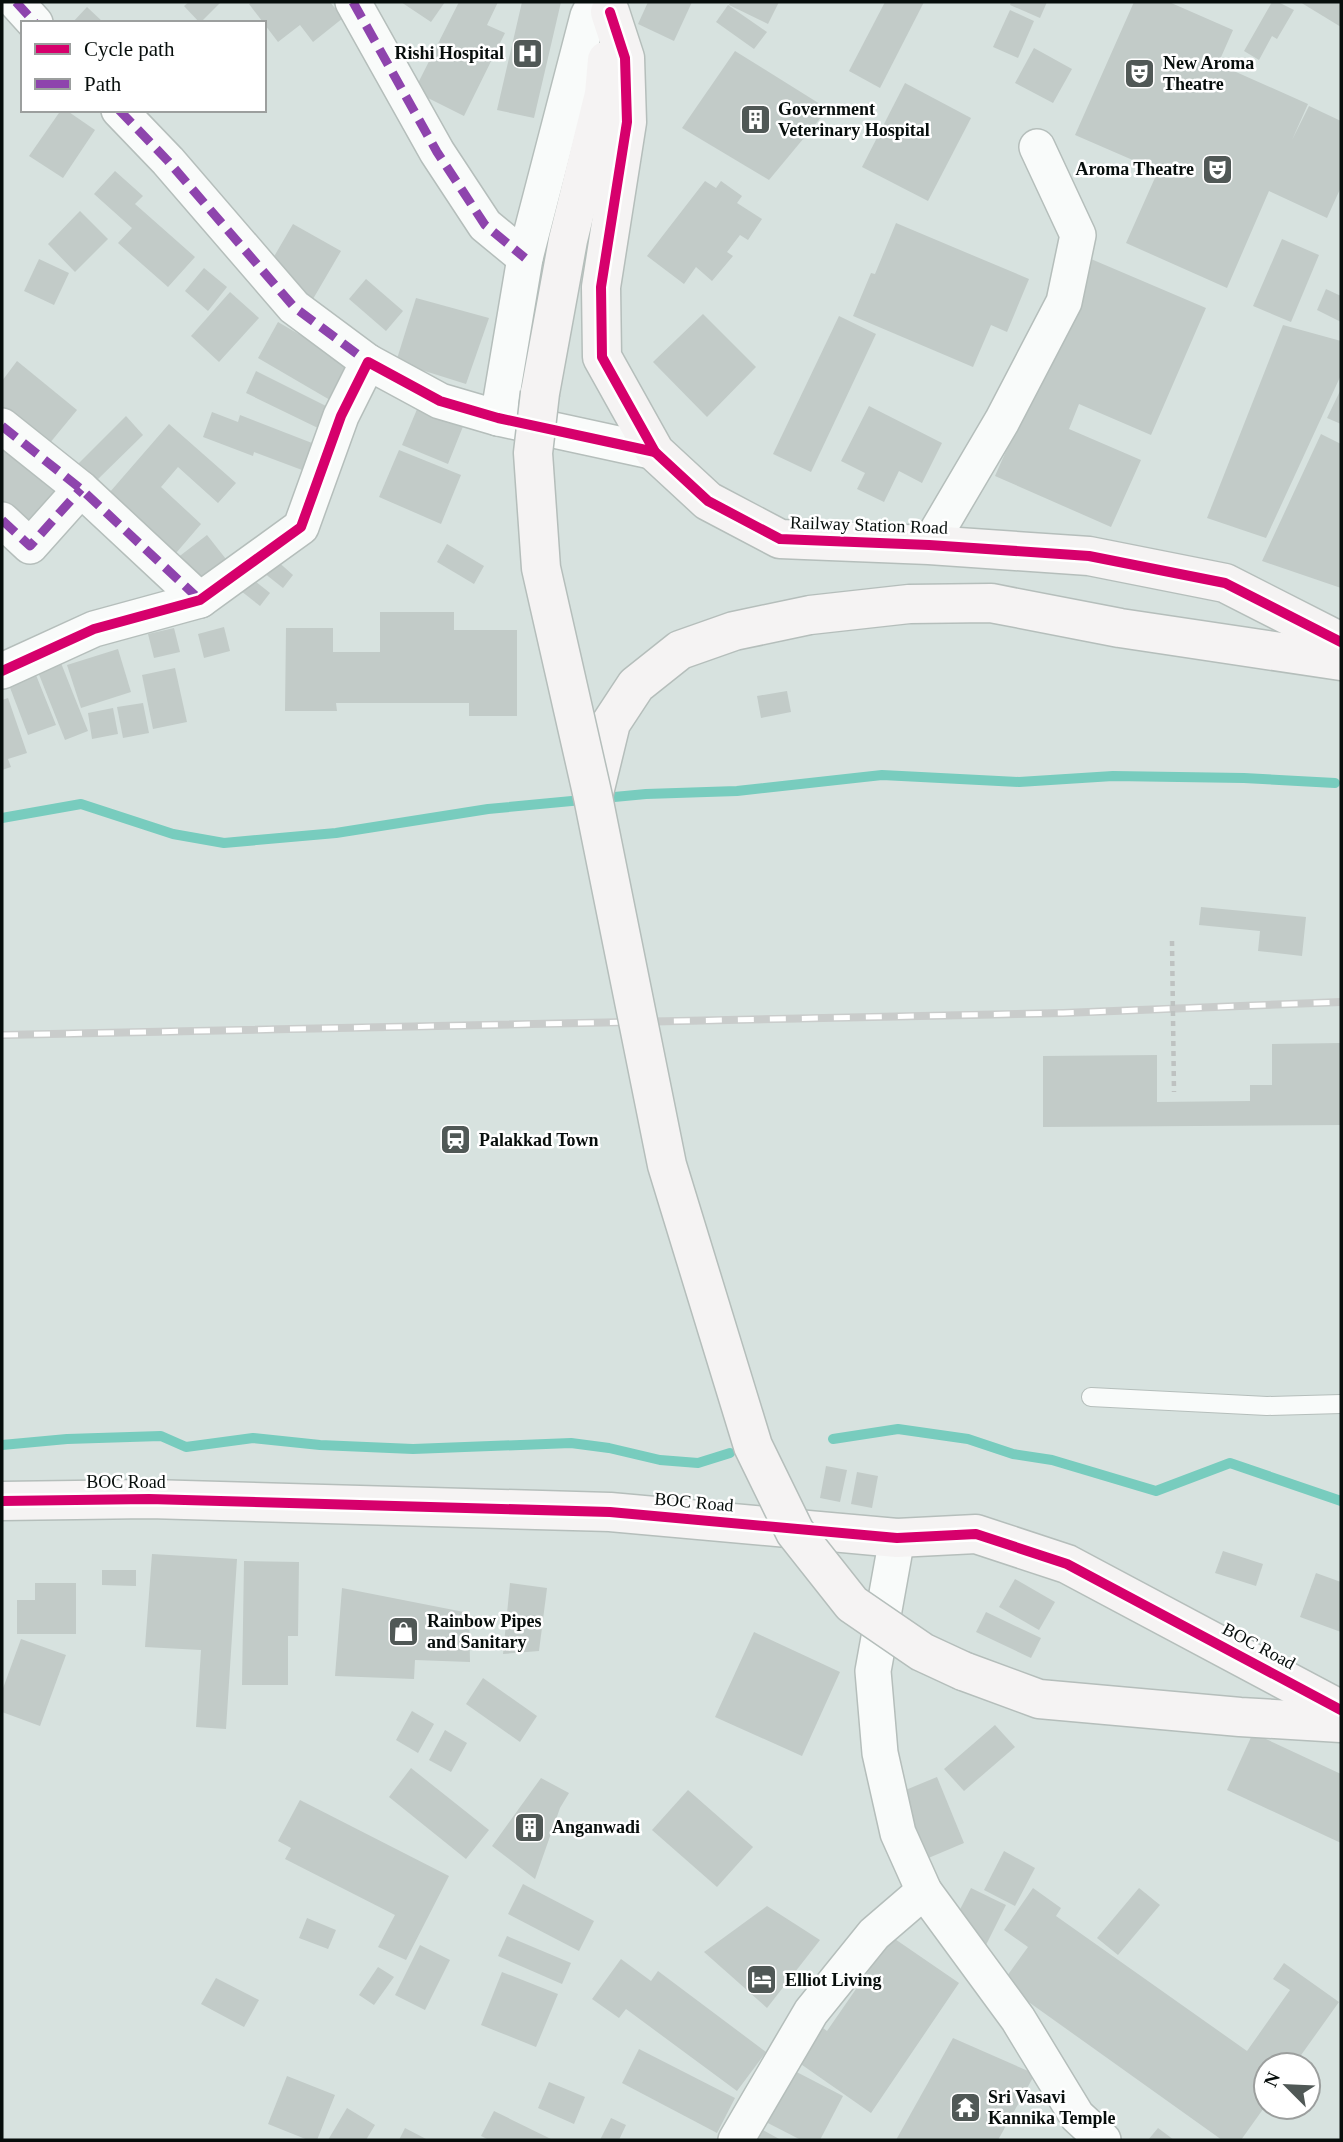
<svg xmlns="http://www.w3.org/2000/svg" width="1343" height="2142" font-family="Georgia,serif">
  <rect width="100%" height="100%" fill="#d7e2df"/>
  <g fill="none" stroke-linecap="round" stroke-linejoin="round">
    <g stroke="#78ccbe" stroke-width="10">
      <path d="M2 818 81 804 173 834 224 843 336 833 488 809 646 794 737 791 882 775 1019 782 1113 776 1244 778 1335 783"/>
      <path d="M833 1439 898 1429 968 1439 1013 1454 1052 1460 1156 1491 1230 1463 1341 1501"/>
      <path d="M2 1445 67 1439 161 1436 186 1447 253 1438 320 1445 413 1449 571 1443 609 1448 660 1460 698 1463 730 1453"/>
    </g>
  </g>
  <g fill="#c2cbc8">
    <path d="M189 2H221L200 23 184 6Z"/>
    <path d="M252 2H330L343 18 313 42 300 25 278 42 249 4Z"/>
    <path d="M401 2H445L431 22Z"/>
    <path d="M459 2H498L487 25 505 33 464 116 414 91Z"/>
    <path d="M522 2H561L534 118 497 110Z"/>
    <path d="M648 2H692L674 41 638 24Z"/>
    <path d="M731 2H779L768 24 729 5Z"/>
    <path d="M885 2H924L880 88 849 71Z"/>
    <path d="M1011 2H1047L1040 18 1010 5Z"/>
    <path d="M1134 2H1169L1233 30 1218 64 1308 104 1292 140 1309 106 1341 121V187L1327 218 1269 191 1227 288 1126 243 1158 171 1075 135Z"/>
    <path d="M1272 2H1278L1294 10 1277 39 1272 36 1259 60 1244 51Z"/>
    <path d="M1300 2H1341V27Z"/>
    <path d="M728 5 767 32 754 49 716 22Z"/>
    <path d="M87 7 104 23H72Z"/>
    <path d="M1010 10 1034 21 1018 58 993 47Z"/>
    <path d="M1034 48 1072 69 1053 103 1015 83Z"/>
    <path d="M735 51 828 109 769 180 682 128Z"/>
    <path d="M905 83 971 118 928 201 862 167Z"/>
    <path d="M61 110H66L95 130 63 178 29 156Z"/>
    <path d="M115 171 143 196 135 204 195 257 168 287 118 243 132 228 94 194Z"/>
    <path d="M705 181 716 188 721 181 742 196 737 203 762 219 748 240 740 235 727 252 733 256 712 281 696 267 684 284 647 256Z"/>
    <path d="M80 211 108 239 75 272 48 244Z"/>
    <path d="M896 223 1029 279 1007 332 991 325 973 367 853 316 871 273 875 274Z"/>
    <path d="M293 224 341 251 306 311 258 284Z"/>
    <path d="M1282 239 1319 255 1291 322 1253 306Z"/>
    <path d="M39 259 69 273 54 305 24 291Z"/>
    <path d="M1091 259 1206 308 1151 435 1079 404 1069 429 1141 460 1111 527 995 476Z"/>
    <path d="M204 268 227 287 208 311 185 291Z"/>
    <path d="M366 279 403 311 386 331 349 299Z"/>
    <path d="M1326 289 1341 296V322L1317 310Z"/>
    <path d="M230 292 259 318 219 362 191 336Z"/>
    <path d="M416 298 489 318 466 384 396 362Z"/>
    <path d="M703 314 756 367 707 417 653 362Z"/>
    <path d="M839 316 876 334 811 472 773 454Z"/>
    <path d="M278 322 350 364 330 400 258 358Z"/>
    <path d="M1283 325 1341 341V375L1266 538 1207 518Z"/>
    <path d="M17 361 77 410 40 455 2 424V381Z"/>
    <path d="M256 371 330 408 320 429 246 393Z"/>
    <path d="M1341 389V424L1327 418Z"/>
    <path d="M423 395 468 414 448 464 402 445Z"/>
    <path d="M869 406 942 443 922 483 899 471 884 502 857 489 865 473 841 461Z"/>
    <path d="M212 412 238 422 240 415 312 443 302 470 254 452 253 456 203 437Z"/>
    <path d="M126 416 143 435 94 483 77 465Z"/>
    <path d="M169 424 236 483 218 503 178 467 161 487 201 524 170 560 103 500Z"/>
    <path d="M1321 434 1341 444V588L1262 561Z"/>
    <path d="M2 443 66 498 32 539 2 513Z"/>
    <path d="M399 450 461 475 441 524 379 497Z"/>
    <path d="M207 535 233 568 197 596 172 562Z"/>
    <path d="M447 544 484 566 474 584 437 562Z"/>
    <path d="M275 559 293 575 283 588 264 573Z"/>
    <path d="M251 578 270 593 260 606 241 591Z"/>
    <path d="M380 612H454V630H517V716H469V703H336L337 711H285L286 628H333V652H380Z"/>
    <path d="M224 627 230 651 204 658 198 634Z"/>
    <path d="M174 628 180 652 154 658 148 634Z"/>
    <path d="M118 649 131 692 81 708 67 665Z"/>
    <path d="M59 658 88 731 65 740 36 667Z"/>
    <path d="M175 668 187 722 153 729 142 675Z"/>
    <path d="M36 675 56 725 28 735 9 685Z"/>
    <path d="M787 691 791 712 761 718 757 696Z"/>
    <path d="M8 698 27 753 8 759 11 767 2 770V700Z"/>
    <path d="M143 703 149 733 123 738 117 707Z"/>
    <path d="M113 708 118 734 92 739 88 713Z"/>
    <path d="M1201 907 1306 917 1302 956 1258 951 1260 931 1199 925Z"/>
    <path d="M1341 1043V1125L1043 1127V1056L1157 1055V1102L1250 1101V1085H1272V1044Z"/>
    <path d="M826 1466 847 1470 840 1502 820 1498Z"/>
    <path d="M857 1472 878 1476 872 1508 851 1504Z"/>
    <path d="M1223 1551 1263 1564 1256 1586 1215 1573Z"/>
    <path d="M152 1554 237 1559 226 1729 196 1727 201 1650 145 1647Z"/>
    <path d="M244 1561 299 1562 298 1636H288V1685H242Z"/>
    <path d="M102 1570H136V1586L102 1585Z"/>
    <path d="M1316 1573 1341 1582V1632L1300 1617Z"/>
    <path d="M1015 1579 1055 1602 1039 1630 999 1607Z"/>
    <path d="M35 1583H76V1634H17V1600H35Z"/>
    <path d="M510 1583 547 1588 539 1651 503 1654Z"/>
    <path d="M342 1588 469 1613 470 1662 415 1660 414 1679 335 1676Z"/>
    <path d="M986 1612 1041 1638 1031 1658 976 1632Z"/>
    <path d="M754 1632 840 1672 802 1756 715 1717Z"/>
    <path d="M21 1639 66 1655 40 1726 2 1712V1691Z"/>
    <path d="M483 1678 537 1716 520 1742 466 1704Z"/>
    <path d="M412 1711 434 1724 418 1753 396 1740Z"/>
    <path d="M995 1725 1015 1747 964 1791 944 1769Z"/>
    <path d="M445 1730 467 1743 451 1772 429 1760Z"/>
    <path d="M1253 1733 1341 1774V1843L1227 1790Z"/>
    <path d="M411 1768 489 1830 466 1859 389 1797Z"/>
    <path d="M937 1777 964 1843 919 1862 891 1796Z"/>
    <path d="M541 1778 569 1793 560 1808 535 1879 492 1846Z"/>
    <path d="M688 1790 753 1847 717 1887 652 1830Z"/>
    <path d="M300 1800 449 1876 406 1960 378 1947 395 1915 285 1859 291 1848 278 1841Z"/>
    <path d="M1004 1851 1035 1868 1015 1906 984 1890Z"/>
    <path d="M523 1884 594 1921 579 1951 508 1914Z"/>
    <path d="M971 1888 1006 1905 986 1945 951 1927Z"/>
    <path d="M1033 1888 1061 1908 1056 1916 1247 2051 1290 1990 1273 1979 1284 1963 1339 2002 1294 2065H1266V2105L1241 2140H1222L1002 1983 1028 1947 1004 1930Z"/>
    <path d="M1139 1888 1160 1905 1118 1955 1097 1938Z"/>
    <path d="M767 1906 820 1940 767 2008 704 1952Z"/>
    <path d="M307 1918 336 1930 328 1949 299 1938Z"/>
    <path d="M507 1936 571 1963 562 1984 498 1956Z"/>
    <path d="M892 1937 959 1983 871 2113 795 2060 819 2025 827 2031Z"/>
    <path d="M420 1945 450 1960 425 2010 395 1995Z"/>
    <path d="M621 1959 651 1981 658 1971 766 2052 737 2091 626 2009 619 2018 592 1999Z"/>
    <path d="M378 1967 394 1977 374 2005 359 1995Z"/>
    <path d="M502 1972 558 1994 536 2047 481 2025Z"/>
    <path d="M216 1978 259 2000 244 2027 201 2004Z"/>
    <path d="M953 2038 1035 2074 998 2140H896Z"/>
    <path d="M639 2049 735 2098 717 2133 622 2083Z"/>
    <path d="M787 2067 843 2096 820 2140H801L760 2119Z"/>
    <path d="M287 2076 335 2095 317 2140H308L268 2124Z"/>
    <path d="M549 2082 585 2097 574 2124 538 2108Z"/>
    <path d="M347 2108 375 2125 366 2140H328Z"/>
    <path d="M494 2111 553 2140H489L481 2136Z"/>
    <path d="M611 2118 626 2125 619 2140H600Z"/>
    <path d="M754 2125 781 2140H745Z"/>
    <path d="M405 2128 428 2140H399Z"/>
    <path d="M1158 2128 1174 2140H1148Z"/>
  </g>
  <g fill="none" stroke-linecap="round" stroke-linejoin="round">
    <defs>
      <path id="lane" d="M1091 1397 1267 1406 1341 1404"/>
      <g id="street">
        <path d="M16 2 35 23"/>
        <path d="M353 2 437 152 485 225 525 258"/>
        <path d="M119 110 168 161 294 307 368 362"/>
        <path d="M498 418 525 258 588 16 595 2"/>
        <path d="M2 426 81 489 200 600"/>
        <path d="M2 520 30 546 81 489"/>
        <path d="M929 545 1002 421 1064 302 1078 235 1037 147"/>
        <path d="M2 671 94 629 200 600 301 527 341 416 368 362 440 401 498 418 655 452"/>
        <path d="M897 1538 873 1671 880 1753 898 1833 924 1891 1018 2019 1077 2116 1103 2140"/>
        <path d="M736 2140 811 2012 874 1934 924 1891"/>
      </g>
      <g id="secondary">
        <path d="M610 12 625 58 627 122 601 287 602 357 655 452 708 501 780 539 929 545 1089 556 1225 583 1341 642"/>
        <path d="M540 393 568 240 604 94 607 60"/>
        <path d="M593 797 611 723 636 685 680 650 734 631 810 615 909 604 991 603 1120 628 1341 661"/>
        <path d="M2 1501 149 1499 610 1512 897 1538 976 1534 1067 1564 1341 1710"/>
        <path d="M963 1671 1039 1699 1240 1717 1341 1723"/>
      </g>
    </defs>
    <use href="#lane" stroke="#b5bebb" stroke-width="20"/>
    <use href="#street" stroke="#b5bebb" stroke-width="38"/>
    <use href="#secondary" stroke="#b5bebb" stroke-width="41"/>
    <use href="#lane" stroke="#f9fbfa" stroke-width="18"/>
    <use href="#street" stroke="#f9fbfa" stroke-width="35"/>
    <use href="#secondary" stroke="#f5f3f3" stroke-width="38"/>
    <defs>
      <path id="rail" d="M2 1035 1063 1013 1341 1002"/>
    </defs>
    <use href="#rail" stroke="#c9cccb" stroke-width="8"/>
    <use href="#rail" stroke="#fff" stroke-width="5" stroke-dasharray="16" stroke-linecap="butt"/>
    <defs>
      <path id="secondary-bridge" d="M540 393 533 453 541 568 593 797 667 1165 753 1446 795 1532 852 1604 922 1652 963 1671"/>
    </defs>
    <use href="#secondary-bridge" stroke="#b5bebb" stroke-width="41" stroke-linecap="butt"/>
    <path stroke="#bec2c1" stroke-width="4.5" stroke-dasharray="5 5" stroke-linecap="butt" d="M1172 941 1174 1092"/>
    <use href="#secondary-bridge" stroke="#f5f3f3" stroke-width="38"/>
    <g stroke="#8e44ad" stroke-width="9" stroke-dasharray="18 9" stroke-linecap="butt">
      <path d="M16 2 35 23"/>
      <path d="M353 2 437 152 485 225 525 258"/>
      <path d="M119 110 168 161 294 307 368 362"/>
      <path d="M2 426 81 489 200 600"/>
      <path d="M2 520 30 546 81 489"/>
    </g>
    <defs>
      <g id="cycleway">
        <path d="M610 12 625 58 627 122 601 287 602 357 655 452 708 501 780 539 929 545 1089 556 1225 583 1341 642"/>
        <path d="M2 671 94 629 200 600 301 527 341 416 368 362 440 401 498 418 655 452"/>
        <path d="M2 1501 149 1499 610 1512 897 1538 976 1534 1067 1564 1341 1710"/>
      </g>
    </defs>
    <use href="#cycleway" stroke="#fff" stroke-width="15"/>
    <use href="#cycleway" stroke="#d6006c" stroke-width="10"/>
  </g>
  <defs>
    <symbol id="hospital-square" viewBox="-11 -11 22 22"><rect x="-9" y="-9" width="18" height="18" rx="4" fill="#505856" stroke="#fff"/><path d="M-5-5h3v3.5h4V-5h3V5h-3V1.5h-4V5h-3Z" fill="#fff"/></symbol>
    <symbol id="theatre-square" viewBox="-11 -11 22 22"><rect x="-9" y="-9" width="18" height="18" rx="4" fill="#505856" stroke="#fff"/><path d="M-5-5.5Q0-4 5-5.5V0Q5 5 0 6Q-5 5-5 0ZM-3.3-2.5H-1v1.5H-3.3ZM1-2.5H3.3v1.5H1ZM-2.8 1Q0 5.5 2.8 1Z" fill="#fff"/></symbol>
    <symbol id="building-square" viewBox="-11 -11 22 22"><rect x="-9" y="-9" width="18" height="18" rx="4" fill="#505856" stroke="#fff"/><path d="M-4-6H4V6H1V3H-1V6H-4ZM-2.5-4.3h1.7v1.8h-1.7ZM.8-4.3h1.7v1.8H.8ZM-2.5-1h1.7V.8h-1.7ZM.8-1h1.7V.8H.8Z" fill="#fff"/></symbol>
    <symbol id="station-square" viewBox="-11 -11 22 22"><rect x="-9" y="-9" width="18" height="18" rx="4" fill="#505856" stroke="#fff"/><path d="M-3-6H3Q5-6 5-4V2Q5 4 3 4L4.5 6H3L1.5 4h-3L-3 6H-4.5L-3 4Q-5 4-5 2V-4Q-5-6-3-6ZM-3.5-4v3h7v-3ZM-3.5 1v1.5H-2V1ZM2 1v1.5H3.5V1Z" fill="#fff"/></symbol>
    <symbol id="shop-square" viewBox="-11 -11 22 22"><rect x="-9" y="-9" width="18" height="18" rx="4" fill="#505856" stroke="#fff"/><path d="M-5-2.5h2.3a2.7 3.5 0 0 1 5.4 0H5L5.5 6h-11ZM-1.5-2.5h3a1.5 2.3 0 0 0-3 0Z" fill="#fff"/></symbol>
    <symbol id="hotel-square" viewBox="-11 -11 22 22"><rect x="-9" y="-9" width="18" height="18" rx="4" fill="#505856" stroke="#fff"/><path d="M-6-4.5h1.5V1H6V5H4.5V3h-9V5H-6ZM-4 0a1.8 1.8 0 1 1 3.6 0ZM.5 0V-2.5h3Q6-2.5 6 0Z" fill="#fff"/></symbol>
    <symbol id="temple-square" viewBox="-11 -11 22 22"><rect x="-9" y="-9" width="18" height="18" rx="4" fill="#505856" stroke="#fff"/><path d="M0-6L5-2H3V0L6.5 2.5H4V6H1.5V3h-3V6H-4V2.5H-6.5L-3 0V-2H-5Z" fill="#fff"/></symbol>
  </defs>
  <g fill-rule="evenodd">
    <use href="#hospital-square" x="510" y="36" width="35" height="35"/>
    <use href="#theatre-square" x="1122" y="56" width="35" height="35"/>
    <use href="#building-square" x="738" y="102" width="35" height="35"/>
    <use href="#theatre-square" x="1200" y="152" width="35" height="35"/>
    <use href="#station-square" x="438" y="1122" width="35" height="35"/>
    <use href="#shop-square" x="386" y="1614" width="35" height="35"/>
    <use href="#building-square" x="512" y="1810" width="35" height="35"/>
    <use href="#hotel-square" x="744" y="1962" width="35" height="35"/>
    <use href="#temple-square" x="948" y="2090" width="35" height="35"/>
  </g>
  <g text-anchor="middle" stroke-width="5" stroke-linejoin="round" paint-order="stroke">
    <g font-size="18" font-weight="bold" fill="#070e0c" stroke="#fff" text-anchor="start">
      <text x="504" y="59" text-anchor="end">Rishi Hospital</text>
      <text x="1163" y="69">New Aroma<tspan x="1163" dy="21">Theatre</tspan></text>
      <text x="778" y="115">Government<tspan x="778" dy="21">Veterinary Hospital</tspan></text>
      <text x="1194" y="175" text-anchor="end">Aroma Theatre</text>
      <text x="479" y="1146">Palakkad Town</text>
      <text x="427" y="1627">Rainbow Pipes<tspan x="427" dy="21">and Sanitary</tspan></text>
      <text x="552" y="1833">Anganwadi</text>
      <text x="785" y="1986">Elliot Living</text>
      <text x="988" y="2103">Sri Vasavi<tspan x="988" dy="21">Kannika Temple</tspan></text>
    </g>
    <g font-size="18" fill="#070e0c" stroke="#fff">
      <text transform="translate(869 525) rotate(2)" y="6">Railway Station Road</text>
      <text x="126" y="1488">BOC Road</text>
      <text transform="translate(694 1502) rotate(5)" y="6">BOC Road</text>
      <text transform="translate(1259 1646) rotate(28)" y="6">BOC Road</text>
    </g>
  </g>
  <rect width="1343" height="2142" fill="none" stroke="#070e0c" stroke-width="7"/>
  <rect x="21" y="21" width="245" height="91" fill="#ffffff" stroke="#9c9f9e" stroke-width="2"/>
  <rect x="35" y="44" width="35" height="10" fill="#d6006c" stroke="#9c9f9e" stroke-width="2"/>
  <text x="84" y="56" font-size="21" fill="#070e0c">Cycle path</text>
  <rect x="35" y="79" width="35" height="10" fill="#8e44ad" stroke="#9c9f9e" stroke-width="2"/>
  <text x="84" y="91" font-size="21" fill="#070e0c">Path</text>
  <g transform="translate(1287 2086) rotate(294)"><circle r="33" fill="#ffffff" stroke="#9c9f9e" stroke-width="2"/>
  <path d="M0-5L12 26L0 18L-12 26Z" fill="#505856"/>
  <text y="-10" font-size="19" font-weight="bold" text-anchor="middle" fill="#070e0c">N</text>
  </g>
</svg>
